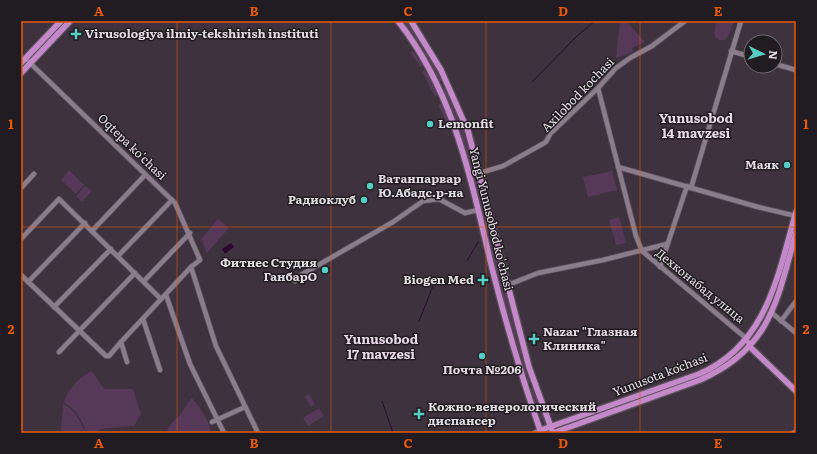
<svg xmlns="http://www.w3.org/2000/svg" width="817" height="454" font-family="Literata,serif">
  <rect width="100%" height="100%" fill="#3d323e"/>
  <g fill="#563859">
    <path d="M401 21H407L411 26 442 79 441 81 439 80 424 54Z"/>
    <path d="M620 21H626L645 42 632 48 633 52 616 58Z"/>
    <path d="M717 21H734L729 35 725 40H719L715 37 714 31Z"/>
    <path d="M413 51 423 65 420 67 410 52Z"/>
    <path d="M425 70 438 95 435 97 422 71Z"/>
    <path d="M444 86H445C468 132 478 182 491 232L489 234 487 233C474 184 464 135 443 89Z"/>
    <path d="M442 103 451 127 449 128 438 105Z"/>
    <path d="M69 170 84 185 76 194 61 180Z"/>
    <path d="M612 171 617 190 588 197 583 177Z"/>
    <path d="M85 186 92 191 82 202 76 196Z"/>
    <path d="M619 217 626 243 616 245 609 220Z"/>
    <path d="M218 219 229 228 207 253 201 239Z"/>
    <path d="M490 239 493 241 520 346 531 382 529 384H528L515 348 489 241Z"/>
    <path d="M92 371 104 389H133L141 414 134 426 99 429V433H87C82 421 76 407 63 403 69 388 78 378 92 371Z"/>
    <path d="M533 387 546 423 547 425 545 426 529 389Z"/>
    <path d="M309 394 315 404 311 407 305 397Z"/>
    <path d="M192 398C201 409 209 419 211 433H166C171 422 173 422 180 415 185 409 186 403 192 398Z"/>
    <path d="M63 404C75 409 80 422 86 433H63L61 429Z"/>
    <path d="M319 408 324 416 308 426 303 418Z"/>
  </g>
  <path fill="#2a0a2d" d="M231 243 234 247 225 254 222 249Z"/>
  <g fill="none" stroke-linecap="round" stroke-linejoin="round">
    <g stroke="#2a0a2d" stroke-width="1">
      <path d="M532 82 578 35 595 21"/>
      <path d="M467 261 478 242"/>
      <path d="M419 321 433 286"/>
      <path d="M382 401 393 433"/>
    </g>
    <defs>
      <g id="minor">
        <path d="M731 51 751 57"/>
        <path d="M28 61 175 203 200 260 191 267 216 346 258 433"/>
        <path d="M775 64 796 70"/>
        <path d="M598 88 636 236 642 251 747 339"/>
        <path d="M618 167 758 207 796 216"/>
        <path d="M480 173 503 166 546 142 550 134 598 88 616 68 630 58 652 46 685 21"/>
        <path d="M21 188 34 174"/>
        <path d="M691 188 741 21"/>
        <path d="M92 231 145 175"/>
        <path d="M21 239 59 199 161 299"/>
        <path d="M118 256 172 200"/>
        <path d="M660 267 687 186"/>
        <path d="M21 275 106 356H109L121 342"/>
        <path d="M144 281 190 233"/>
        <path d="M295 281 301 275 393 222 423 201 439 199 465 213 478 210"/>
        <path d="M28 282 85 223"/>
        <path d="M508 285 538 273 603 260 667 244"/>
        <path d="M166 295 190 364 224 433"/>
        <path d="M54 307 111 249"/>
        <path d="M772 313 796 333"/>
        <path d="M143 319 160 370"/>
        <path d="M781 321 796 301"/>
        <path d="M59 352 135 273"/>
        <path d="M127 362 121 342 191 267"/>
        <path d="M212 422 245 407"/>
        <path d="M534 433 541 430"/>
        <path d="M793 433 796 432"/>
      </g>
      <g id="major">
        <path d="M398 21C455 93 471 181 492 268 506 324 522 378 541 433"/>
        <path d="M411 21 441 70 468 131 529 367 553 433"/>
        <path d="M21 63 61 21"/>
        <path d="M21 73 70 21"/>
        <path d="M749 343 750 347 796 391"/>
        <path d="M541 430 699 374C767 345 778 275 796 212"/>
        <path d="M553 433 700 380C771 349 777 300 796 233"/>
      </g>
    </defs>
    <use href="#minor" stroke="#5a505a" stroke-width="6"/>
    <use href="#major" stroke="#5a505a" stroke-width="8"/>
    <use href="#minor" stroke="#8a7c8b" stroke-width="4.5"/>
    <use href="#major" stroke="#c489c8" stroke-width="5.5"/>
  </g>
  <path fill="none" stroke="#e8590c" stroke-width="1" stroke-opacity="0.55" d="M177 21V433M331 21V433M486 21V433M640 21V433M21 227H796"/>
  <g fill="#56cec3" stroke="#211c21" stroke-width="1.5">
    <path d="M74 28h4v4h4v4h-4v4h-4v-4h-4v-4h4z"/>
    <circle cx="430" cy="124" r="4"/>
    <circle cx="787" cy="165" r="4"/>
    <circle cx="370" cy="186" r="4"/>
    <circle cx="364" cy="200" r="4"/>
    <circle cx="325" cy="270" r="4"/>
    <path d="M481 274h4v4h4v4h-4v4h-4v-4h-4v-4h4z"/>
    <path d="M532 333h4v4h4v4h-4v4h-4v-4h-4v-4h4z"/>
    <circle cx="482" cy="356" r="4"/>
    <path d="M417 408h4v4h4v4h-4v4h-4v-4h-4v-4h4z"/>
  </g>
  <g text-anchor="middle" stroke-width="3" stroke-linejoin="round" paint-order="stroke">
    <g font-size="12" font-weight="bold" fill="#e4dce4" stroke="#211c21" text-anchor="start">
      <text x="85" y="38">Virusologiya ilmiy-tekshirish instituti</text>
      <text x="438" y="128">Lemonfit</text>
      <text x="779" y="169" text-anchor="end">Маяк</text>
      <text x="378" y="183">Ватанпарвар<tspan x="378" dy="14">Ю.Абадс.р-на</tspan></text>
      <text x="356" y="204" text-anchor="end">Радиоклуб</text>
      <text x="317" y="267" text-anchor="end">Фитнес Студия<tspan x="317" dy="14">ГанбарО</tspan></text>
      <text x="474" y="284" text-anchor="end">Biogen Med</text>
      <text x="543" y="336">Nazar "Глазная<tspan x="543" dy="14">Клиника"</tspan></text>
      <text x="482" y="374" text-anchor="middle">Почта №206</text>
      <text x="428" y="411">Кожно-венерологический<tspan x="428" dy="14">диспансер</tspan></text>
    </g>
    <g font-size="12" fill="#e4dce4" stroke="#211c21">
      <text transform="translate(578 95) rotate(-46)" y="4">Axilobod kochasi</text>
      <text transform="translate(132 147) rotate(44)" y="4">Oqtepa ko'chasi</text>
      <text transform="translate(491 219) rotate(76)" y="4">Yangi Yunusobod ko'chasi</text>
      <text transform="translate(700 286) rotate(39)" y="4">Дехконабад улица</text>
      <text transform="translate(660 375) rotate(-21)" y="4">Yunusota koʻchasi</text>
    </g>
    <g font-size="13" font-weight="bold" fill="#eadbeb" stroke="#211c21">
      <text x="696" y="123">Yunusobod<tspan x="696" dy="15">14 mavzesi</tspan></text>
      <text x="381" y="344">Yunusobod<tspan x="381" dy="15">17 mavzesi</tspan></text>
    </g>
  </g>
  <rect width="817" height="454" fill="none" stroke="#211c21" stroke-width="44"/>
  <g transform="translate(763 54) rotate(95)"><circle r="19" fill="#211c21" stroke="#6f696f"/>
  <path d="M0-3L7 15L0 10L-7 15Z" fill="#56cec3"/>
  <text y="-6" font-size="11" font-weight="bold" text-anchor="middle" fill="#e4dce4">N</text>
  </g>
  <rect x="22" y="22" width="773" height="410" fill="none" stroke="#e8590c" stroke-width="1.5"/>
  <g font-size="13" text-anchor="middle" font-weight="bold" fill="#e8590c">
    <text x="99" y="16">A</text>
    <text x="254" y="16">B</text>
    <text x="408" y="16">C</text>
    <text x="563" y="16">D</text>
    <text x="718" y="16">E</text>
    <text x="11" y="129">1</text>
    <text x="806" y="129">1</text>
    <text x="11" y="334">2</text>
    <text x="806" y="334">2</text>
    <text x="99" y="448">A</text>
    <text x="254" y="448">B</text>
    <text x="408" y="448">C</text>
    <text x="563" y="448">D</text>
    <text x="718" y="448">E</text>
  </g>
</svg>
